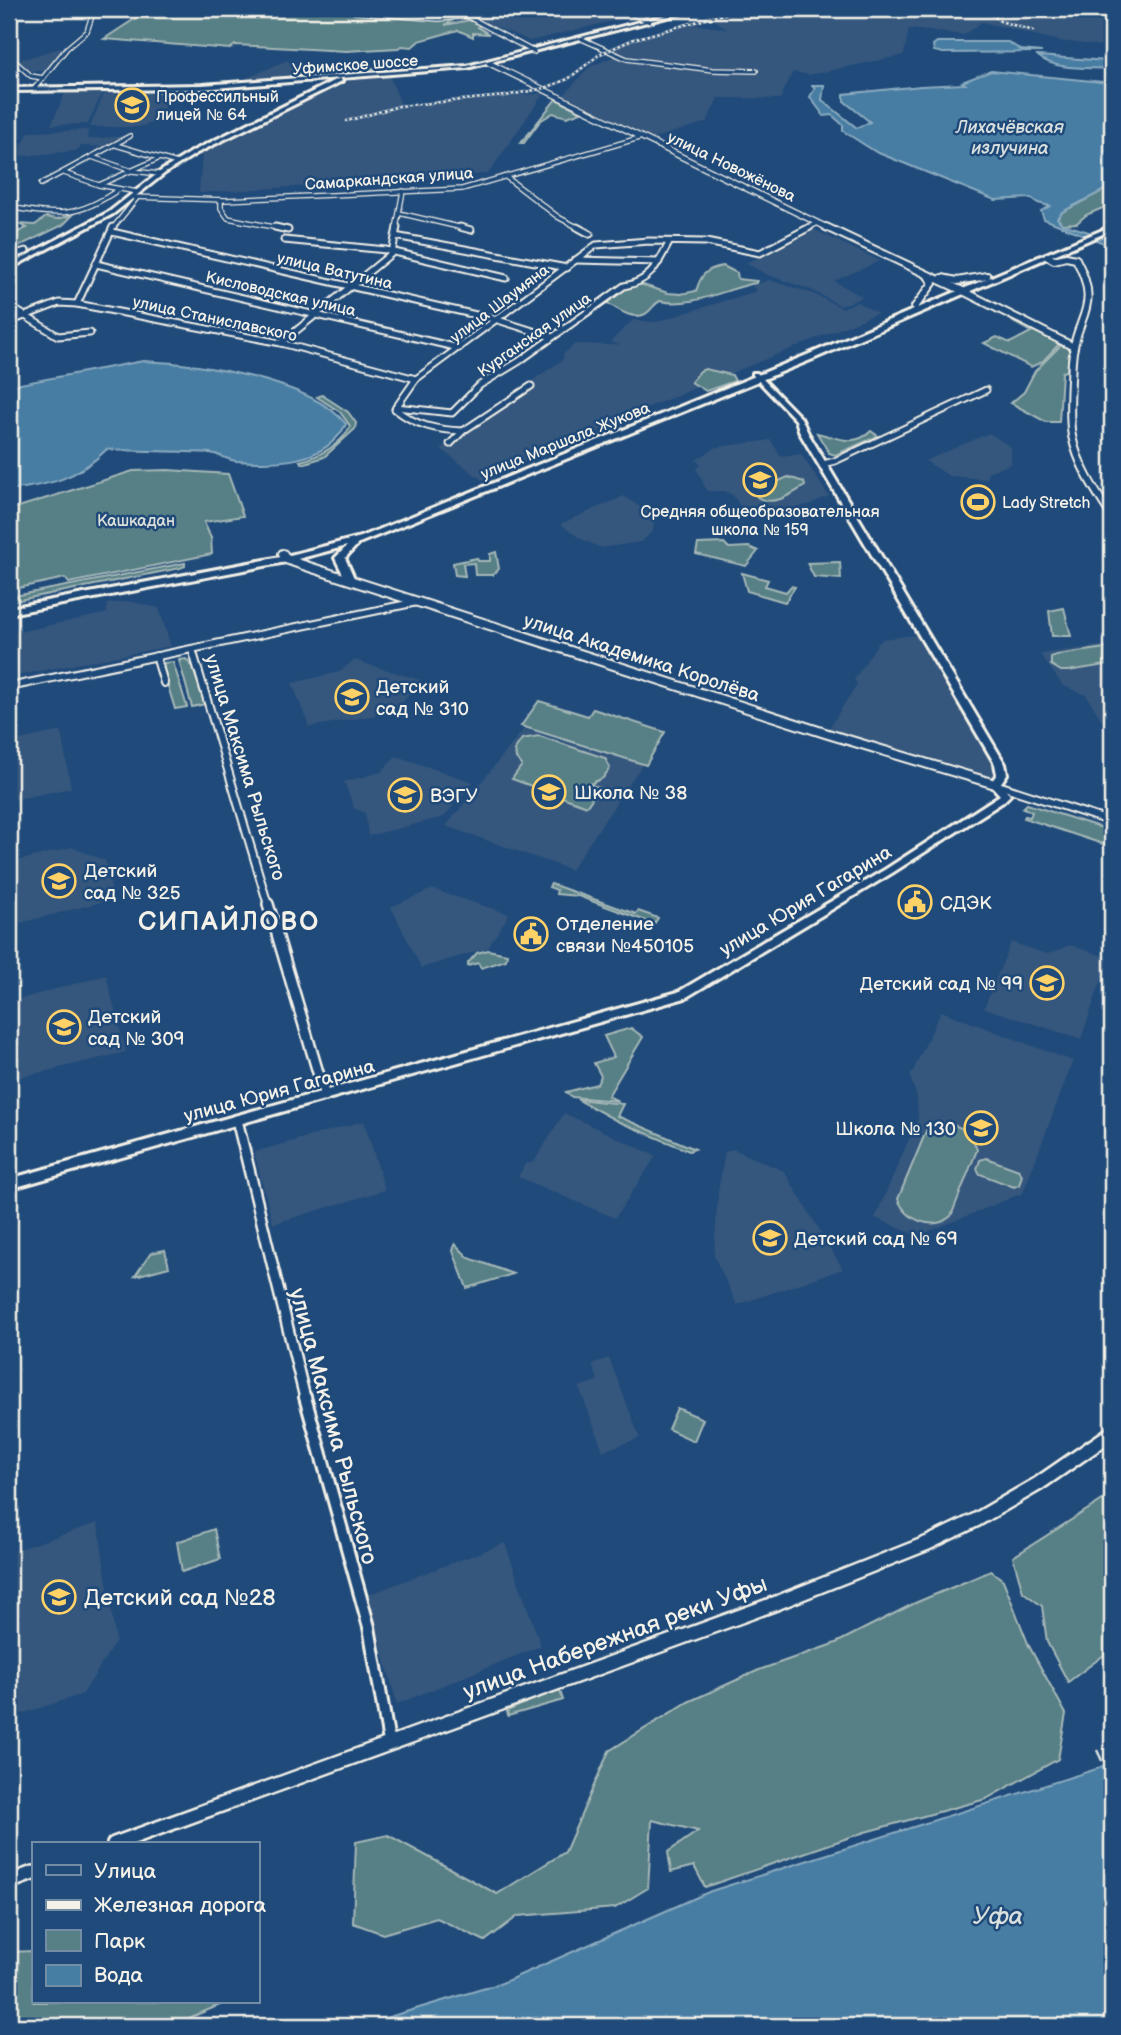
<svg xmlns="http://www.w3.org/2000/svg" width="1121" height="2035" font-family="'Balsamiq Sans',sans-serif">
  <rect width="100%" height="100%" fill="#1f4a7a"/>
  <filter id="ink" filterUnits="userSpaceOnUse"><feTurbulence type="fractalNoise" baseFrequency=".0143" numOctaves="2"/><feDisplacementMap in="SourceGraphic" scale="14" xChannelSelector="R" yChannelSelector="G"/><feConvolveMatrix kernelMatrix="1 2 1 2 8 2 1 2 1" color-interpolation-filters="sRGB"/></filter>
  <g filter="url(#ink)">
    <g fill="#34577d">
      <path d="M496 9H617L633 16 530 41 476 19Z"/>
      <path d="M710 9H1112V47L1059 41 982 22 964 35 909 29 904 55 809 75 793 72 780 99 718 98 707 122 652 139 563 96 589 67 613 57 617 53 610 49 621 44 694 24 727 29 702 11Z"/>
      <path d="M60 48H64L46 71H25L16 61Z"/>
      <path d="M287 60 302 76 245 79Z"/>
      <path d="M390 77 402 107 544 93 488 174 199 193 202 153 352 80Z"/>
      <path d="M168 92 162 116 152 123 139 127H90L104 93Z"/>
      <path d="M65 93H102L88 124 51 125Z"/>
      <path d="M88 130 87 139 127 136 110 147 81 146 76 151 23 156 13 155 12 152 19 151 29 132Z"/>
      <path d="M811 228 880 261 834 281 863 297 841 306 811 290 768 275 745 263 777 250 774 248Z"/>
      <path d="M769 280 814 294 842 308 857 302 878 313 637 412 640 415 482 480 441 449 453 436 562 360 564 356 562 355 575 344 620 345 610 342 633 320 656 322 756 291 752 286Z"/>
      <path d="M989 433 1011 447V464L988 472 987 479 949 476 925 461Z"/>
      <path d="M771 440 780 456 801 454 829 496 808 505 768 514 744 513 733 495 723 491H707L696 468 702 465 696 460 717 447Z"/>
      <path d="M624 496 643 509 649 507 656 512 653 531 641 542 601 548 581 539 560 524Z"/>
      <path d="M129 601 159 608 171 646 9 677V634L107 613V604Z"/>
      <path d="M921 634 1001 770 996 777 987 778 829 728 857 684 854 680 877 644 883 639Z"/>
      <path d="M1112 644V734L1111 735 1086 695 1063 686 1040 654Z"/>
      <path d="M354 660 420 680 395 712 309 727 292 683 339 672Z"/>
      <path d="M524 729 642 765 571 870 446 826Z"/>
      <path d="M61 731 71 788 9 801V742Z"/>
      <path d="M396 756 473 782 444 817 368 836 365 813 354 808 344 782 381 772Z"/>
      <path d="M72 847 106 861 113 899 9 926V863Z"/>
      <path d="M432 889 509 914 488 948 421 968 391 907Z"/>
      <path d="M1011 942 1047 954 1070 945 1109 958 1081 1039 984 1008Z"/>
      <path d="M106 975 126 1052 9 1080V1002Z"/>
      <path d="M941 1011 1073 1061 1023 1193 918 1236 875 1218 918 1118 917 1098 910 1077Z"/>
      <path d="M564 1113 656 1156 615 1218 518 1177 525 1164 534 1162Z"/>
      <path d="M364 1121 385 1190 273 1224 254 1152Z"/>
      <path d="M733 1149 784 1171 843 1269 737 1305 714 1256 718 1191 725 1152Z"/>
      <path d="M609 1358 640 1438 603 1451 579 1387 598 1380 592 1364Z"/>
      <path d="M98 1523 116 1641 83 1694 12 1717 9 1691V1552Z"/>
      <path d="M505 1543 541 1646 397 1704 367 1595Z"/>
    </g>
    <g fill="#577f86" stroke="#a6b8b7" stroke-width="2">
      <path d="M150 9H459L462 14 445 25 470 20 480 25 478 27 489 34 473 33V37L458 30 419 41 412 47 402 46 398 48 346 51 235 45 230 49 104 39Z"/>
      <path d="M359 66 385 70 288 78 295 72 303 70Z"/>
      <path d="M556 99 581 112 567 117 553 113 540 121 524 143H521Z"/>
      <path d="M1112 186V204L1086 215 1077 223 1062 224 1057 218 1062 212Z"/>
      <path d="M73 215 63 225 9 251V236L27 228 19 224 35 225 46 217 57 219Z"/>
      <path d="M723 266 737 273 738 279 757 281 756 283C724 289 693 308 660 301 654 304 653 308 648 312 635 323 617 309 606 302L633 284 643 285 668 293 681 294 696 291C701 275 705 269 723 266Z"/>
      <path d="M1018 320 1062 341 1042 362 1031 367 984 343 997 337 1010 343 1031 332 1013 322Z"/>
      <path d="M1064 342 1070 347 1067 371 1062 372 1059 422H1046L1011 403 1024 392 1035 371Z"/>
      <path d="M705 369 732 375 735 381 706 391 691 382 700 371Z"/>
      <path d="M322 395 348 412 356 423 355 429 324 457 302 464 300 461C318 457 343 444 350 426L340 412 317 397Z"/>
      <path d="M871 431 878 436 835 455 829 453 817 433C836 437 854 448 871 431Z"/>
      <path d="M168 470 228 474 243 516 204 522 211 538 212 554 69 583 65 578 9 590V510L133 471Z"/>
      <path d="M788 477 804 482 805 486C790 495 773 507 757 497L756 491Z"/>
      <path d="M724 543 729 548 749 547 758 551 746 566 696 554 698 544Z"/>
      <path d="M496 552 499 569 493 575H475L474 563 463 564 465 576 455 575 453 563 477 558 478 561H490V554Z"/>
      <path d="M840 562 841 579 814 577 807 563Z"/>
      <path d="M185 563V566L180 568 9 602V597Z"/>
      <path d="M742 573 768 580 765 586 786 592 791 586 795 587 785 602 747 591Z"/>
      <path d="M1064 608 1071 636H1052L1049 611Z"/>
      <path d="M1112 647V664L1068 671H1061L1051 665V657L1057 655Z"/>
      <path d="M186 659 192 666 205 704 192 707 179 660Z"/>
      <path d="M173 662 187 707 175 709 163 670 164 663Z"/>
      <path d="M539 701 588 716 593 709 665 732 646 765 521 726Z"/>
      <path d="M539 736 605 758 610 768 603 778 590 784 599 788 587 806 512 779 522 765 516 758 515 749 522 739Z"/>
      <path d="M1027 804 1112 831V847L1024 818 1025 816 1030 817 1032 812 1023 808Z"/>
      <path d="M551 884 636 914 638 911 658 918 654 924 578 896 556 894 557 890 549 887Z"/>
      <path d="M488 950 507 954 506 960 481 968 478 963 468 966V963L477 953Z"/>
      <path d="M631 1028 643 1037 608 1096 618 1101 572 1097 566 1092 597 1084 601 1076 594 1063 614 1057 604 1036Z"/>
      <path d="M577 1099 623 1104 617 1116 695 1149 689 1151 617 1121Z"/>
      <path d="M937 1123C956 1123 972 1130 977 1150L951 1216C933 1232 906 1220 898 1199L927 1129Z"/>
      <path d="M986 1158 1019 1170 1022 1175 1019 1185 1014 1187 980 1174 977 1169 980 1160Z"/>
      <path d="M455 1244 469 1258 513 1274 467 1288 453 1251Z"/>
      <path d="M165 1250 169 1267 135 1276 151 1253Z"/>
      <path d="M677 1408 703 1419 694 1441 668 1429Z"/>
      <path d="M1112 1494V1649L1068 1682 1047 1642 1042 1606 1023 1592 1013 1557Z"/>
      <path d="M214 1529 220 1559 182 1572 177 1542Z"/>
      <path d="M991 1571 1003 1580 1029 1646 1066 1714 1058 1759 986 1799 865 1832 705 1887 694 1866 671 1872 668 1852 698 1831 652 1820 648 1888 615 1908 518 1916 485 1941 437 1918 383 1934 353 1923 356 1842 388 1835 497 1894 565 1852 609 1751 688 1702 759 1670 836 1643 915 1603Z"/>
      <path d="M559 1688 563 1700 508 1716 507 1711Z"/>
      <path d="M33 1951V2002H227L170 2026H9V1952Z"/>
    </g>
    <g fill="#467da3" stroke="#8cabbf" stroke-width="2">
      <path d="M937 42H1008L1021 50 1042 52 943 53 934 51 933 45Z"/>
      <path d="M1038 56 1108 61 1112 62V69C1089 67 1055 71 1038 56Z"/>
      <path d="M991 71 1112 83V186L1062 212 1057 218 1062 224 1112 239V261L1104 243 1044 219 1041 211 1050 206 1038 203 1031 198 995 200 876 152 843 131V125L832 115 824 116 810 97 815 88 812 85H824L822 100 857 128 870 122 844 101V94L921 86 965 84 962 82Z"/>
      <path d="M143 361C197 363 311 380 346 424 326 464 276 464 236 461 227 460 219 454 210 453 176 451 142 452 107 449 77 479 50 485 9 490V386Z"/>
      <path d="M1112 1764V2026H359L502 1983 711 1891Z"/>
    </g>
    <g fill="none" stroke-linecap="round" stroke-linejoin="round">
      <path stroke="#dae0de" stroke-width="2.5" stroke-dasharray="12 10" stroke-linecap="butt" d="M1097 1750 1112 1782"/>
      <defs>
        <g id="minor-far4">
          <path d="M355 12 439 19 467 16 534 52"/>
          <path d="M582 39 627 59 713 70 756 71"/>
          <path d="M9 56 31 76 43 78"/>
          <path d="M34 89 67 48 87 31 92 16"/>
          <path d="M116 145 177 163"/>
          <path d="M92 157 132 171 160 174"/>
          <path d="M64 173 99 185 137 192"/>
          <path d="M506 177 558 217 581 229"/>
          <path d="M41 184 130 136"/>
          <path d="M99 185 160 158"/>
          <path d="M131 197 226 200 462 189 639 138 637 136"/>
          <path d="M221 200V208L228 218 283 229"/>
          <path d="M9 207C57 215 77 219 119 189"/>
          <path d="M399 213 467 229"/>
          <path d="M112 229 137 198"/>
          <path d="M396 229 403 191"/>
          <path d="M806 229 818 223"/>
        </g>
        <g id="minor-far3">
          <path d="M275 227 288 230"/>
          <path d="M460 227 471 230"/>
          <path d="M577 227 590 234"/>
          <path d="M112 232 498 320 552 337"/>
          <path d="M395 236 567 268"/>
          <path d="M284 240 386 250 506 278"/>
          <path d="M9 256 26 251"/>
          <path d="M576 260 659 262"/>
          <path d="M96 264 459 348"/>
          <path d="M77 304 113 227"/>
          <path d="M9 306 58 336 90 333"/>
          <path d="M9 322 59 303 77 304 281 343 416 379"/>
          <path d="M281 343 392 253 397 227"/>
          <path d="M396 407 452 413 480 385 518 362 624 286C651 281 657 265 669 243"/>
          <path d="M463 431C437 430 416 426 395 409L416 379 596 245 649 241 706 242 760 253 810 227"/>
          <path d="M450 444 463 431 531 386"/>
          <path d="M823 464 835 461 986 390"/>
        </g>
        <g id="minor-far2">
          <path d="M192 649 268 905"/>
          <path d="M156 656 164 683"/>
          <path d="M9 687 417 602"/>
          <path d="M995 784 1112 822"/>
        </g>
        <g id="minor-far1">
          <path d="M268 904 325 1096"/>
          <path d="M237 1120 305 1398"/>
        </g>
        <path id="minor" d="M305 1397 369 1627 389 1742"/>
        <g id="tertiary-far3">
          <path d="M623 9 649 21"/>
          <path d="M489 63 830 229"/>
        </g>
        <g id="tertiary-far2">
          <path d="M826 227 967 293 1074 347"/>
          <path d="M1047 256 1054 260 1066 257 1076 259C1103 310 1075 314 1072 361 1071 382 1068 416 1072 436 1078 466 1096 492 1112 517"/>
          <path d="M942 278 957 281 987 276"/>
          <path d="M915 307 933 283 928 276"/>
        </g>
        <path id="tertiary-far1" d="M283 554 286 559 300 564 828 734 995 784"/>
        <g id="tertiary">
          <path d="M114 1844 779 1602 928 1543 976 1520 1038 1484 1112 1433"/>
          <path d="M9 1882 33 1873"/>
        </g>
        <g id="secondary">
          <path d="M691 9H698L467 68 202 89 9 91V88L202 85 467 66Z"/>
          <path d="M340 78 342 81 197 153 165 173 113 214 9 269V265L109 212 161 171 193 151Z"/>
          <path d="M753 373H757L801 418 808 433 1005 764 1007 774 1000 784 1010 795 1003 802 892 873 685 998 9 1189V1179L678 992 886 869 1000 795 990 784 997 774 995 764 800 433 796 420 753 375Z"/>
        </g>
        <path id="primary" d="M1112 226V230L813 359 359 543 345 558 355 580 353 582H347L335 558 347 546 286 562 9 614V608L286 556 361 537 807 355Z"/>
      </defs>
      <use href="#minor-far4" stroke="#f4f1e8" stroke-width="6"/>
      <use href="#minor-far3" stroke="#f4f1e8" stroke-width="9"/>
      <use href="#minor-far2" stroke="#f4f1e8" stroke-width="10"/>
      <use href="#minor-far1" stroke="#f4f1e8" stroke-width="14"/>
      <use href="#minor" stroke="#f4f1e8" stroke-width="16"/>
      <use href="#tertiary-far3" stroke="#f4f1e8" stroke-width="7"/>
      <use href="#tertiary-far2" stroke="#f4f1e8" stroke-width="10"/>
      <use href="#tertiary-far1" stroke="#f4f1e8" stroke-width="12"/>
      <use href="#tertiary" stroke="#f4f1e8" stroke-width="18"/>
      <use href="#secondary" stroke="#f4f1e8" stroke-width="6"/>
      <use href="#primary" stroke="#f4f1e8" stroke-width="6"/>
      <use href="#minor-far4" stroke="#1f4a7a" stroke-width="3.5"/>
      <use href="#minor-far3" stroke="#1f4a7a" stroke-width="5"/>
      <use href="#minor-far2" stroke="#1f4a7a" stroke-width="6"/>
      <use href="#minor-far1" stroke="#1f4a7a" stroke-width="9"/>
      <use href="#minor" stroke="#1f4a7a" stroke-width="10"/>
      <use href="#tertiary-far3" stroke="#1f4a7a" stroke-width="4.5"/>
      <use href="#tertiary-far2" stroke="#1f4a7a" stroke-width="6"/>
      <use href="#tertiary-far1" stroke="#1f4a7a" stroke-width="8"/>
      <use href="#tertiary" stroke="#1f4a7a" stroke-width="13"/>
      <use href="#secondary" fill="#1f4a7a" fill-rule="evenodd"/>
      <use href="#primary" fill="#1f4a7a" fill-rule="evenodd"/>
      <defs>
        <g id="rail">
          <path d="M985 9 1000 21 1033 31"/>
          <path d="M598 55 634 39 742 9"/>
          <path d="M347 121 399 106 505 96 545 88 568 79 604 51"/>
        </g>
      </defs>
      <use href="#rail" stroke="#f4f1e8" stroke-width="2.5"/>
      <use href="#rail" stroke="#1f4a7a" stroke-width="2" stroke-dasharray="2.5" stroke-linecap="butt"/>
    </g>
  </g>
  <defs>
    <symbol id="university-ring" viewBox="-11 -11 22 22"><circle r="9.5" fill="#1f4a7a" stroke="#ffd166" stroke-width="1.5"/><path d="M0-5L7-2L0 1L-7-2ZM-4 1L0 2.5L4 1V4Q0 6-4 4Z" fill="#ffd166"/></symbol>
    <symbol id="school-ring" viewBox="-11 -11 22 22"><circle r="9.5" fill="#1f4a7a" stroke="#ffd166" stroke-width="1.5"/><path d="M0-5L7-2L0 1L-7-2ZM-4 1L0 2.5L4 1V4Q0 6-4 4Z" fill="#ffd166"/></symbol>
    <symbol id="stadium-ring" viewBox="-11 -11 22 22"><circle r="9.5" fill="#1f4a7a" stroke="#ffd166" stroke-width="1.5"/><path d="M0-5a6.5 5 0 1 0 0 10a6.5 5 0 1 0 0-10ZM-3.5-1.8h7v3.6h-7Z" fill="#ffd166"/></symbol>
    <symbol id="civic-ring" viewBox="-11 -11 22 22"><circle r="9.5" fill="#1f4a7a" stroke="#ffd166" stroke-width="1.5"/><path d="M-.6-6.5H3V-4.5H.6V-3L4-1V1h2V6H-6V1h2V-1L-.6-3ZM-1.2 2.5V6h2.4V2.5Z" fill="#ffd166"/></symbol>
  </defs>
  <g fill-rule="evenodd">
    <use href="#university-ring" x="113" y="86" width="38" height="38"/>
    <use href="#school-ring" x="741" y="461" width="38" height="38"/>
    <use href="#stadium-ring" x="959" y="483" width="38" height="38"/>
    <use href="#school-ring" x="333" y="678" width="38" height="38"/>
    <use href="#school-ring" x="530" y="773" width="38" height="38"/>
    <use href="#university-ring" x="386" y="776" width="38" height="38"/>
    <use href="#school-ring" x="40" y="862" width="38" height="38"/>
    <use href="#civic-ring" x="896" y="883" width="38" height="38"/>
    <use href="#civic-ring" x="512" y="915" width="38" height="38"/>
    <use href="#school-ring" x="1028" y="964" width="38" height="38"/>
    <use href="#school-ring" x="45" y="1008" width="38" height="38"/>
    <use href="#school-ring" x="962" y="1109" width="38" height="38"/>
    <use href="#school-ring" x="751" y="1219" width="38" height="38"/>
    <use href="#school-ring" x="40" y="1578" width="38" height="38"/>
  </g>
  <g text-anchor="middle" stroke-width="5" stroke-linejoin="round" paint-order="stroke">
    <g font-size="16" fill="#f4f1e8" stroke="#1f4a7a">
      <text transform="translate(355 64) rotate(-4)" y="6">Уфимское шоссе</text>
      <text transform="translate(732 166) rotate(26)" y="6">улица Новожёнова</text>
      <text transform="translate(389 178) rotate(-4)" y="6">Самаркандская улица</text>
      <text transform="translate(335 270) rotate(13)" y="6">улица Ватутина</text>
      <text transform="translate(281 293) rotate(13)" y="6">Кисловодская улица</text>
      <text transform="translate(499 303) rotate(-37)" y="6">улица Шаумяна</text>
      <text transform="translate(215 318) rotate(12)" y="6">улица Станиславского</text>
      <text transform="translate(534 334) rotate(-35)" y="6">Курганская улица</text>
      <text transform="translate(565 440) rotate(-22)" y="6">улица Маршала Жукова</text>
    </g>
    <g font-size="16" fill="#f4f1e8" stroke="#1f4a7a" text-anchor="start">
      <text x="156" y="102">Профессильный<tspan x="156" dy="18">лицей № 64</tspan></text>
      <text x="1002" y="508">Lady Stretch</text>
      <text x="760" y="517" text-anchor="middle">Средняя общеобразовательная<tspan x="760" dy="18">школа № 159</tspan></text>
    </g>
    <g font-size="16" fill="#dce0d9" stroke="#1f4a7a">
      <text x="136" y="526">Кашкадан</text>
    </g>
    <g font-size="18" font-style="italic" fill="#dae0de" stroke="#1f4a7a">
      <text x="1010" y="133">Лихачёвская<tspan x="1010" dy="21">излучина</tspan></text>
    </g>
    <g font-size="19" fill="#f4f1e8" stroke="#1f4a7a">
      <text transform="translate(642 657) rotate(18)" y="7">улица Академика Королёва</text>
      <text transform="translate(246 767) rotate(73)" y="7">улица Максима Рыльского</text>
      <text transform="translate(805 900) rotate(-31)" y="7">улица Юрия Гагарина</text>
      <text transform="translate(279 1090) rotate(-15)" y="7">улица Юрия Гагарина</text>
    </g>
    <g font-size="19" fill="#f4f1e8" stroke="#1f4a7a" text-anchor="start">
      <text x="376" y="693">Детский<tspan x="376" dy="22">сад № 310</tspan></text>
      <text x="574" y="799">Школа № 38</text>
      <text x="430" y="802">ВЭГУ</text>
      <text x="84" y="877">Детский<tspan x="84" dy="22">сад № 325</tspan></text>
      <text x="940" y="909">СДЭК</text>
      <text x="556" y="930">Отделение<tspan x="556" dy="22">связи №450105</tspan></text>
      <text x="1023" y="990" text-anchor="end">Детский сад № 99</text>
      <text x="88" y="1023">Детский<tspan x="88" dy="22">сад № 309</tspan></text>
      <text x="956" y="1135" text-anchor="end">Школа № 130</text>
      <text x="794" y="1245">Детский сад № 69</text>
    </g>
    <g font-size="23" fill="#f4f1e8" stroke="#1f4a7a">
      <text transform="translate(334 1426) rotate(75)" y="8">улица Максима Рыльского</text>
      <text transform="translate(615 1637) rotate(-20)" y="8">улица Набережная реки Уфы</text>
    </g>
    <g font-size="23" fill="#f4f1e8" stroke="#1f4a7a" text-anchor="start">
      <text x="84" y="1605">Детский сад №28</text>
    </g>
    <g font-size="24" font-style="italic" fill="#dae0de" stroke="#1f4a7a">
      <text x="998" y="1924">Уфа</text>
    </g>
    <g font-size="26" font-weight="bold" letter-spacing="2" fill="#f4f1e8" stroke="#1f4a7a">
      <text x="229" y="930">СИПАЙЛОВО</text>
    </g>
  </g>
  <rect width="1121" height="2035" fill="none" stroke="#1f4a7a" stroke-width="35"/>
  <rect x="18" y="18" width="1086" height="2000" fill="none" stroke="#f4f1e8" stroke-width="2.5" filter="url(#ink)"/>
  <rect x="32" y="1842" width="228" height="161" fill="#1f4a7a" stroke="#748da6" stroke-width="2"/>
  <rect x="46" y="1865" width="35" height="10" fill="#1f4a7a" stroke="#748da6" stroke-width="2"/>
  <text x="94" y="1878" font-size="21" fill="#f4f1e8">Улица</text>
  <rect x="46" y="1900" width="35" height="10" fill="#f4f1e8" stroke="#748da6" stroke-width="2"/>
  <text x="94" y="1912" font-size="21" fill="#f4f1e8">Железная дорога</text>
  <rect x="46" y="1930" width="35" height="21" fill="#577f86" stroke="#748da6" stroke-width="2"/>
  <text x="94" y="1948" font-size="21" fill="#f4f1e8">Парк</text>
  <rect x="46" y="1965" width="35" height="21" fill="#467da3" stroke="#748da6" stroke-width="2"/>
  <text x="94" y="1982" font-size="21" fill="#f4f1e8">Вода</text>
</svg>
